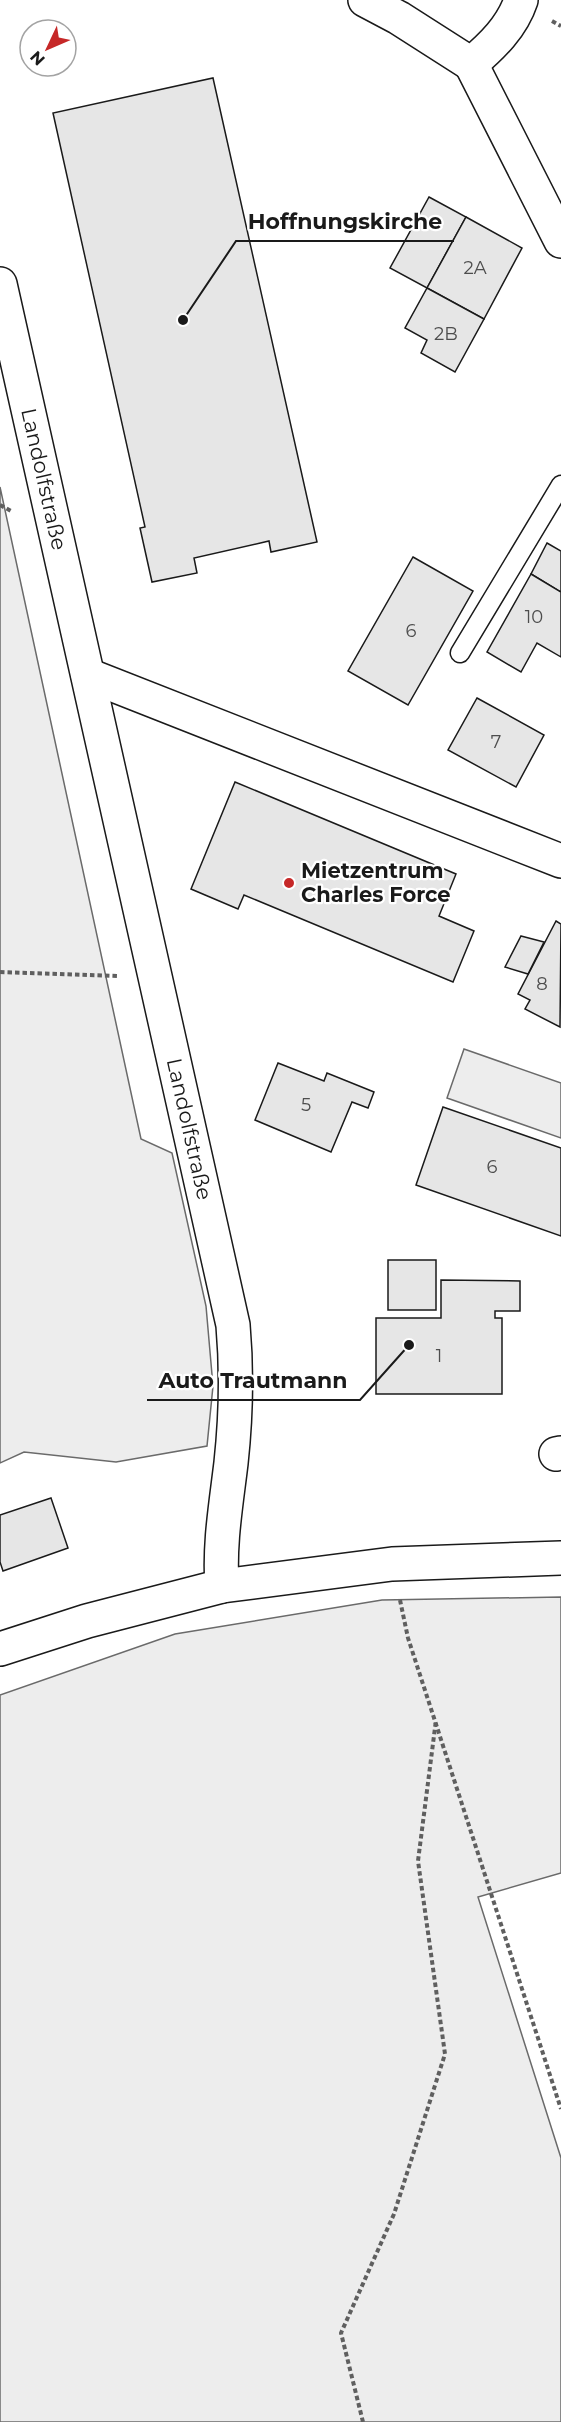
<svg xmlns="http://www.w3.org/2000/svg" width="561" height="2422" font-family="Montserrat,sans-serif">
  <rect width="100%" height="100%" fill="#fff"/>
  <g fill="#ededed" stroke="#6a6a6a" stroke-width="1.5">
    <path d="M0 487 141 1139 172 1153 206 1306 213 1386 207 1446 116 1462 24 1452 0 1463Z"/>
    <path d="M464 1049 561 1083V1138L447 1098Z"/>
    <path d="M561 1597V1873L478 1897 561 2158V2422H0V1695L175 1634 382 1600Z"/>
  </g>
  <g fill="#e6e6e6" stroke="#1a1a1a" stroke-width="1.5">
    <path d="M213 78 317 542 271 552 269 541 194 558 197 573 152 582 140 528 145 527 53 113Z"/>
    <path d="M429 197 466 217 427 288 390 268Z"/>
    <path d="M466 217 522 248 484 319 427 288Z"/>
    <path d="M427 288 484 319 455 372 421 353 427 340 405 328Z"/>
    <path d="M547 543 561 551V592L531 574Z"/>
    <path d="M413 557 473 591 408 705 348 671Z"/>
    <path d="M531 574 561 592V657L537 643 521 672 487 652Z"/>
    <path d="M477 698 544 735 516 787 448 750Z"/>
    <path d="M235 782 456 874 439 916 474 931 453 982 244 895 238 909 191 889Z"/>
    <path d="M556 921 561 924 560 1027 525 1009 530 1000 518 994Z"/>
    <path d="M521 936 544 942 528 974 505 967Z"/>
    <path d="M278 1063 324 1081 327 1073 374 1092 368 1108 352 1102 331 1152 255 1120Z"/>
    <path d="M443 1107 561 1148V1236L416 1185Z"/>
    <rect x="388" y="1260" width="48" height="50"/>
    <path d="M441 1280 520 1281V1311H495V1318H502V1394H376V1318H441Z"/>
    <path d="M51 1498 68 1548 3 1571 0 1562V1515Z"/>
  </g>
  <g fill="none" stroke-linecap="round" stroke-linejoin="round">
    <defs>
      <path id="lane" d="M460 653 561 485"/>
      <g id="street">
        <path d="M471 64 561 241"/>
        <path d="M88 675 561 861"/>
        <path d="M556 1454 561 1453"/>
      </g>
      <g id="secondary">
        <path d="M365 0 399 18 471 64C492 46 512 27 521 0"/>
        <path id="s1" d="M0 284 233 1325C237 1371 236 1417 231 1463 226 1505 219 1544 222 1586"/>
      </g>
      <path id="primary" d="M0 1649 87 1621 222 1586 392 1564 561 1558"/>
    </defs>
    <use href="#lane" stroke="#1a1a1a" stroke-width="21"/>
    <use href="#street" stroke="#1a1a1a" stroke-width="36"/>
    <use href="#secondary" stroke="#1a1a1a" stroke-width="36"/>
    <use href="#primary" stroke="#1a1a1a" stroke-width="36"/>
    <g stroke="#5f5f5f" stroke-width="4" stroke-dasharray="4.5 3" stroke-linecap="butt">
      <path d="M552 21 561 26"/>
      <path d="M0 505 13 512"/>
      <path d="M0 972 118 976"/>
      <path d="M400 1600 408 1638 561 2109"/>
      <path d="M363 2422 341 2333 394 2214 445 2054 418 1861 436 1720"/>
    </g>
    <use href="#lane" stroke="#fff" stroke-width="18"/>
    <use href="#street" stroke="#fff" stroke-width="33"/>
    <use href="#secondary" stroke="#fff" stroke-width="33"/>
    <use href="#primary" stroke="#fff" stroke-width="33"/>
  </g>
  <circle fill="#c62828" stroke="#fff" stroke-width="2" cx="289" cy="883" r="6"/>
  <g text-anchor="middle" stroke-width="4.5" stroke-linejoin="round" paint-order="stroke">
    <g font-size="18" fill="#4d4d4d">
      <text x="475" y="274">2A</text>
      <text x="446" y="340">2B</text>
      <text x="534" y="623">10</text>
      <text x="411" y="637">6</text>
      <text x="496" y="748">7</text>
      <text x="542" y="990">8</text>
      <text x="306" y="1111">5</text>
      <text x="492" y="1173">6</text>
      <text x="439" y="1362">1</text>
    </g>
    <g font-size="21" fill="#1a1a1a" stroke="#fff">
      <text dy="7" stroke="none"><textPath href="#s1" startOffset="200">Landolfstraße</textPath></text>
      <text dy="7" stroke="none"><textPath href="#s1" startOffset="866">Landolfstraße</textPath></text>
    </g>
    <g font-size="21" font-weight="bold" fill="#1a1a1a" stroke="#fff" text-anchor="start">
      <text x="301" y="878">Mietzentrum<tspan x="301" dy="24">Charles Force</tspan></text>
    </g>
  </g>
  <path fill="none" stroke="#1a1a1a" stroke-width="2" d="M183 320L236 241H454M409 1345L360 1400H147"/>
  <g fill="#1a1a1a" stroke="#fff" stroke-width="2">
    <circle cx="183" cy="320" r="6"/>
    <circle cx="409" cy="1345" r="6"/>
  </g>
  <g font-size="22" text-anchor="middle" font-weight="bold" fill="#1a1a1a" stroke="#fff" stroke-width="4.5" stroke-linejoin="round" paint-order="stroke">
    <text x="345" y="229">Hoffnungskirche</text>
    <text x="253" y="1388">Auto Trautmann</text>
  </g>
  <g transform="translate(48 48) rotate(226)"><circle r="28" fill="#ffffff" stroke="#a3a3a3" stroke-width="1.5"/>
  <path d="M0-4.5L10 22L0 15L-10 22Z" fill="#c62828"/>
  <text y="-9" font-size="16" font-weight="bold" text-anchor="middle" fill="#1a1a1a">N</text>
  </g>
</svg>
